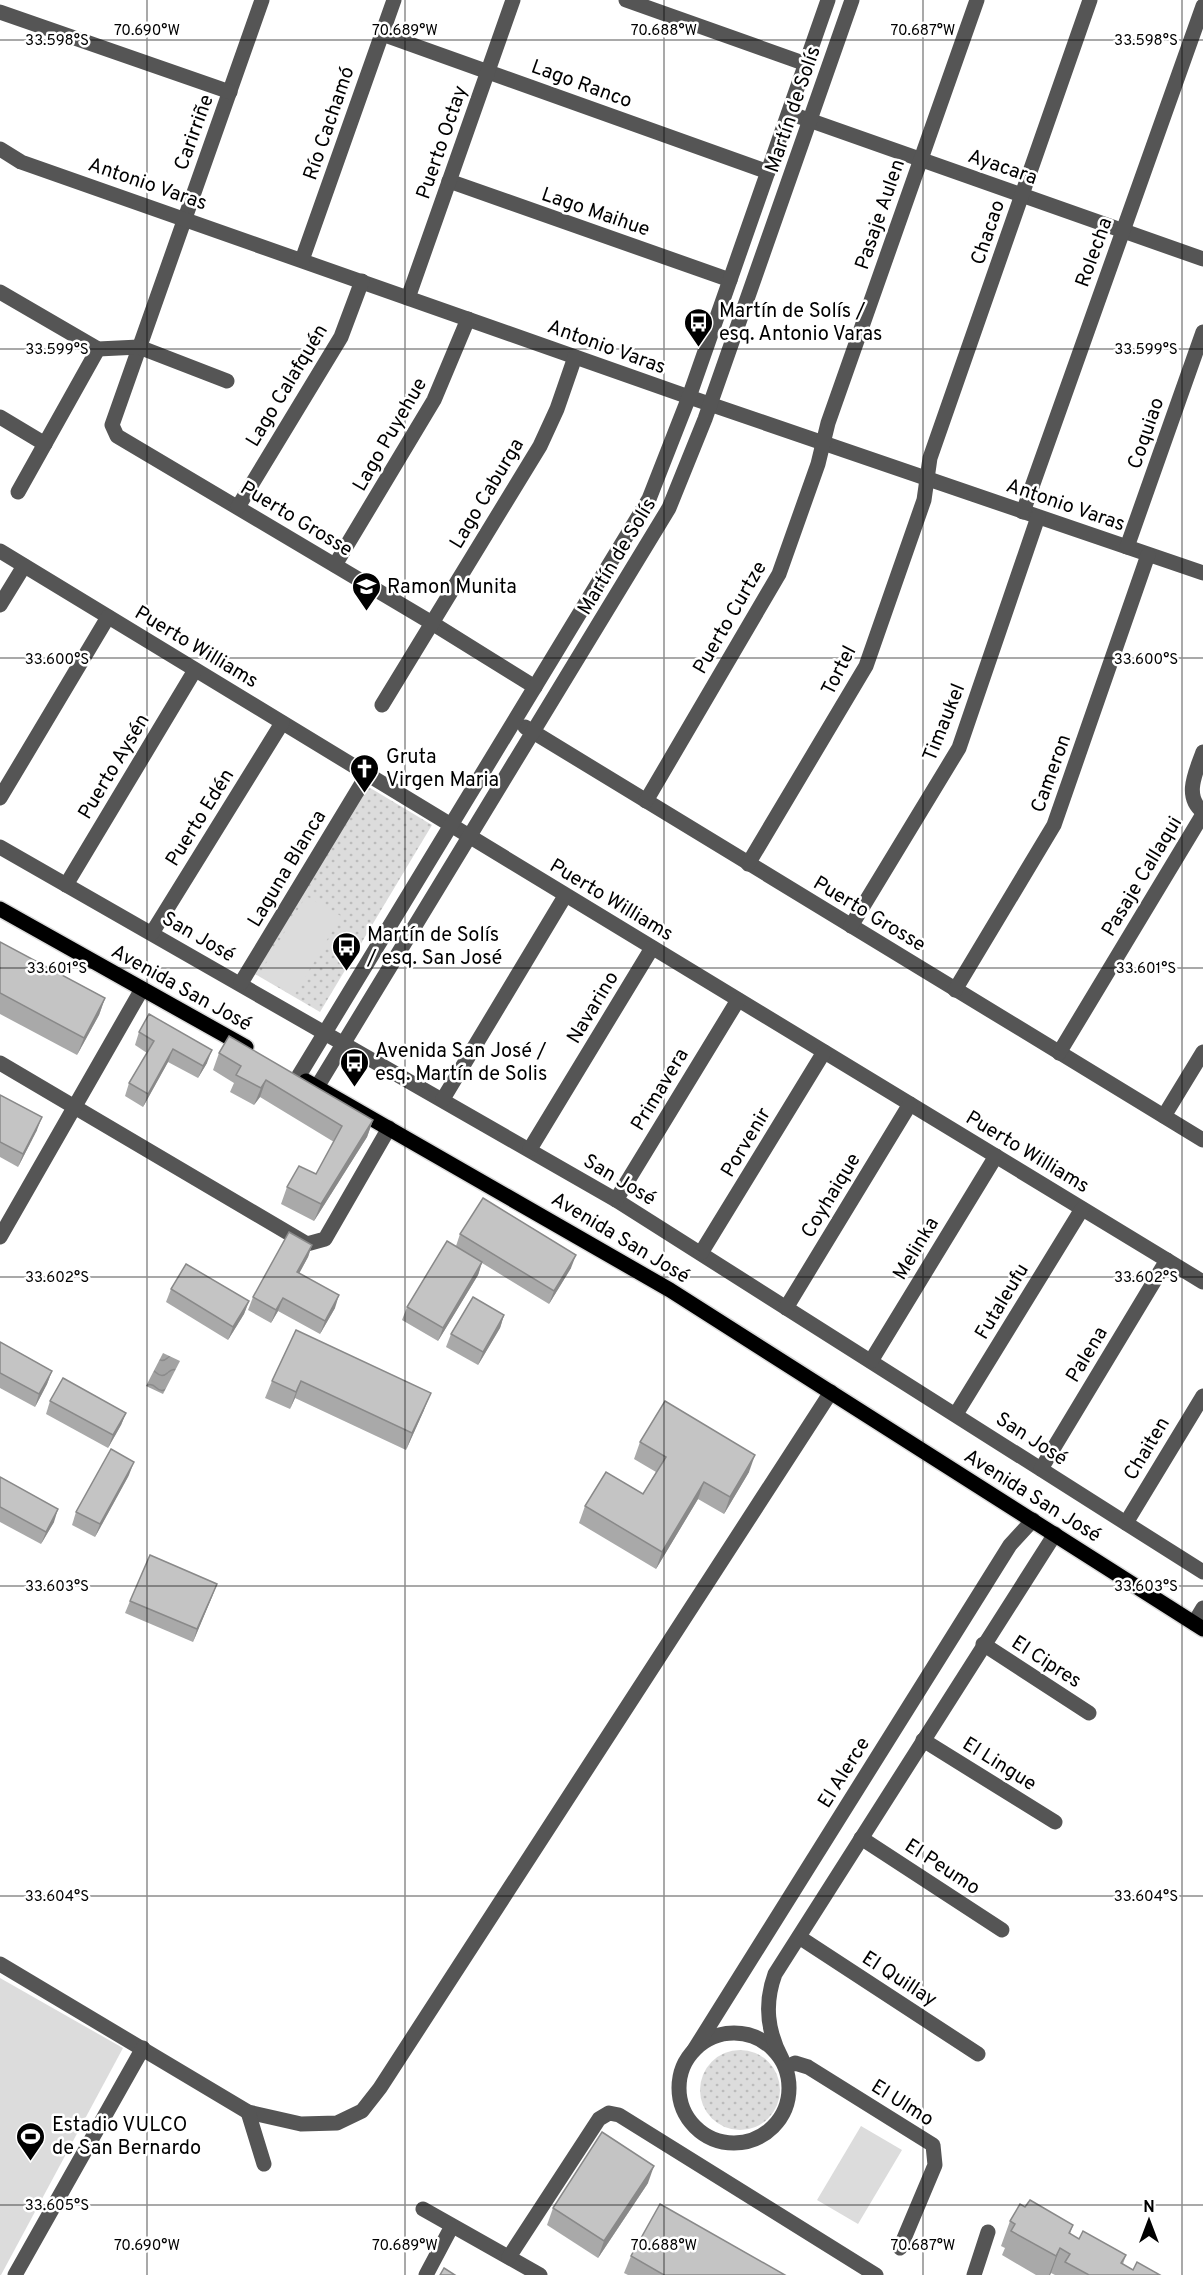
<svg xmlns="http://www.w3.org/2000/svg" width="1203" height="2275" font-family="Overpass,sans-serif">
  <defs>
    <pattern id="grass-dots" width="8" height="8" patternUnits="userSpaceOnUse" patternTransform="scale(1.5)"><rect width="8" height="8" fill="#dcdcdc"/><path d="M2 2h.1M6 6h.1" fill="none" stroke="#bbb" stroke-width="1.8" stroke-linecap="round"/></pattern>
    <pattern id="water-waves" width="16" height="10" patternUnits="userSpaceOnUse" patternTransform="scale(1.5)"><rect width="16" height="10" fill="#a3a3a3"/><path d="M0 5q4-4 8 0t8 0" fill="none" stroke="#8b8b8b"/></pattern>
  </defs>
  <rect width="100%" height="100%" fill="#fff"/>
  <g fill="url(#grass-dots)">
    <path d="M367 786 432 825 320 1012 255 974Z"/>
    <circle cx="740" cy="2090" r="40"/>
  </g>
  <g fill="#dcdcdc">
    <path d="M306 896 341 916 294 996 259 975Z"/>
    <path d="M0 1978 123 2048 1 2275H0Z"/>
    <path d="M861 2126 902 2150 858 2224 817 2200Z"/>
  </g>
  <path fill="url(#water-waves)" d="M163 1353 180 1361 163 1394 146 1386Z"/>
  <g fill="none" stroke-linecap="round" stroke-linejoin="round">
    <defs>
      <g id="major">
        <path d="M0 909 246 1047"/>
        <path d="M306 1081 670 1290 1203 1629"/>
      </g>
    </defs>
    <use href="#major" stroke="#dbdbdb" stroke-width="18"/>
    <g stroke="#555" stroke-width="15">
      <path d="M262 0 112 425 117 436 432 623 535 687"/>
      <path d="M626 0 806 64"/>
      <path d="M0 12 230 92"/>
      <path d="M382 34 768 172"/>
      <path d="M789 113 1203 259"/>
      <path d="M0 149 21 162 689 397 1203 573"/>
      <path d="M449 181 730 280"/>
      <path d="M302 260 394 0"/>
      <path d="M0 292 98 349 139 347 227 381"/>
      <path d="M408 298 513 0"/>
      <path d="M0 417 45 444"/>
      <path d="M18 492 98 349"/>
      <path d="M238 507 341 337 362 281"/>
      <path d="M1023 512 1203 6"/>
      <path d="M1127 547 1203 332"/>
      <path d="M0 551 1203 1282"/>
      <path d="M335 565 434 400 468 319"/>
      <path d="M0 605 24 566"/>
      <path d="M382 705 540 446 557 409 575 357"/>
      <path d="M525 727 1203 1140"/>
      <path d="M1203 752C1196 772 1183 796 1203 812"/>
      <path d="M0 798 108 617"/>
      <path d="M646 801 779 574 818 464 828 423 977 0"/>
      <path d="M0 847 616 1200 1203 1572"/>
      <path d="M748 864 866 666 924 500 930 458 1090 0"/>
      <path d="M66 885 195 670"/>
      <path d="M851 926 959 748 1038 517"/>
      <path d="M152 933 282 723"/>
      <path d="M241 983 367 775"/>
      <path d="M955 990 1054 825 1148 555"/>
      <path d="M1059 1053 1203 814"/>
      <path d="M0 1063 307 1244 325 1239 389 1128"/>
      <path d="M298 1077 649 499 689 397 828 0"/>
      <path d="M317 1087 669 508 705 419 852 0"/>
      <path d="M443 1099 565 896"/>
      <path d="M1164 1116 1203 1052"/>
      <path d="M530 1149 652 948"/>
      <path d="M616 1200 738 1000"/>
      <path d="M0 1237 142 989"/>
      <path d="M701 1253 824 1052"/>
      <path d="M786 1308 910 1104"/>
      <path d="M871 1361 996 1156"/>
      <path d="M956 1414 1082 1209"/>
      <path d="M1041 1469 1167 1260"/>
      <path d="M1126 1523 1203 1396"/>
      <path d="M1194 1623 1203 1608"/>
      <path d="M983 1644 1089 1713"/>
      <path d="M923 1740 1055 1822"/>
      <path d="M861 1838 1002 1930"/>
      <path d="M799 1937 978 2054"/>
      <path d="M0 1964 248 2112 301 2124 337 2123 362 2111 380 2088 831 1392"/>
      <circle cx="734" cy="2088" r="55"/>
      <path d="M694 2050 1010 1545 1033 1520"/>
      <path d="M782 2059C767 2031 764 2004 775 1974L1055 1534"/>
      <path d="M786 2067 795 2063 808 2067 933 2145 935 2165 900 2248"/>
      <path d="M248 2112 264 2164"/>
      <path d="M423 2209 540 2275"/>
      <path d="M509 2257 599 2119 609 2113 619 2115 876 2275"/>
      <path d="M15 2275 143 2048"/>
      <path d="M426 2275 452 2226"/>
      <path d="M974 2275 988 2232"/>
    </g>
    <use href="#major" stroke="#000" stroke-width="15"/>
  </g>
  <g fill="#a9a9a9">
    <path d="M0 942 105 998 99 1015 77 1055 0 1014Z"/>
    <path d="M139 1032 207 1063 198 1078 168 1062 143 1107 125 1096 129 1083 147 1053 135 1045Z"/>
    <path d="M219 1053 373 1120 367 1137 314 1221 281 1204 287 1187 316 1174 334 1142 260 1097 254 1105 230 1092 234 1083 213 1070Z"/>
    <path d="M0 1095 37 1130 18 1167 0 1157Z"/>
    <path d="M460 1234 571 1268 549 1304 482 1263 478 1275 438 1341 402 1320 407 1307 456 1246Z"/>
    <path d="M312 1245 308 1257 299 1273 335 1308 320 1334 278 1311 271 1323 248 1310 253 1297Z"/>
    <path d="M171 1289 249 1301 244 1314 228 1340 166 1302Z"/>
    <path d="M504 1315 500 1328 478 1365 446 1347 451 1334Z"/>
    <path d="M296 1330 424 1410 406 1450 295 1398 290 1409 265 1398 272 1381Z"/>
    <path d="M0 1342 52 1371 47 1384 35 1407 0 1388Z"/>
    <path d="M50 1401 126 1413 121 1425 108 1448 46 1414Z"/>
    <path d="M640 1442 749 1472 724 1514 698 1499 656 1569 579 1523 585 1506 643 1494 656 1472 634 1459Z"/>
    <path d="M129 1475 95 1537 72 1525 76 1512Z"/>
    <path d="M0 1477 54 1522 41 1544 0 1522Z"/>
    <path d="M217 1584 193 1642 125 1613 130 1601Z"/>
    <path d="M648 2183 598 2258 547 2225 553 2208Z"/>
    <path d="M1025 2207 1073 2225 1070 2234 1079 2239 1126 2255 1123 2264 1133 2270 1160 2275H1055L1051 2273 1050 2275H1036L1002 2255 1005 2248 1001 2246 1010 2221Z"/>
    <path d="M631 2256 785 2275H628L624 2273Z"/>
  </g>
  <g fill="#898989">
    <path d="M105 998 99 1015 77 1055 84 1038Z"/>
    <path d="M173 1049 168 1062 143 1107 148 1094Z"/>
    <path d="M212 1050 207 1063 198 1078 203 1066Z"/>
    <path d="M266 1080 260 1097 254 1105 261 1088Z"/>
    <path d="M42 1117 37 1130 18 1167 23 1154Z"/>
    <path d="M373 1120 367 1137 314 1221 321 1204Z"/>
    <path d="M312 1245 308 1257 293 1285 297 1272Z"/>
    <path d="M576 1255 571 1268 549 1304 554 1291Z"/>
    <path d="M482 1262 478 1275 438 1341 443 1328Z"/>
    <path d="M339 1295 335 1308 320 1334 325 1321Z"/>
    <path d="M283 1298 278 1311 271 1323 276 1310Z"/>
    <path d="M249 1301 244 1314 228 1340 233 1327Z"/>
    <path d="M504 1315 500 1328 478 1365 483 1352Z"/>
    <path d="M52 1371 47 1384 35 1407 39 1394Z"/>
    <path d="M301 1381 295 1398 290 1409 296 1392Z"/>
    <path d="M431 1393 424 1410 406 1450 412 1433Z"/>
    <path d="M126 1413 121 1425 108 1448 113 1435Z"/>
    <path d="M755 1455 749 1472 724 1514 730 1497Z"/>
    <path d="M134 1462 129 1475 95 1537 100 1524Z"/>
    <path d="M704 1482 698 1499 656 1569 662 1552Z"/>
    <path d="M58 1509 54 1522 41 1544 46 1532Z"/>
    <path d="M217 1584 212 1597 193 1642 197 1629Z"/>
    <path d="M654 2166 648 2183 598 2258 604 2241Z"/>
    <path d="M1060 2248 1051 2273 1050 2275H1049L1056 2256Z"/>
  </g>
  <g fill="#c4c4c4" stroke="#898989" stroke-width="1.5">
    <path d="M0 942 105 998 84 1038 0 993Z"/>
    <path d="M149 1014 212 1050 203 1066 173 1049 148 1094 129 1083 154 1041 139 1032Z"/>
    <path d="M229 1036 373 1120 321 1204 287 1187 299 1166 316 1174 342 1126 266 1080 261 1088 236 1075 241 1066 219 1053Z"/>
    <path d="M0 1095 42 1117 23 1154 0 1142Z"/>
    <path d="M483 1198 576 1255 554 1291 460 1234Z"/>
    <path d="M289 1232 312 1245 297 1272 339 1295 325 1321 283 1298 276 1310 253 1297Z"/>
    <path d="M447 1241 482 1262 443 1328 407 1307Z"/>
    <path d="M186 1264 249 1301 233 1327 171 1289Z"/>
    <path d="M473 1297 504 1315 483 1352 451 1334Z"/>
    <path d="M296 1330 431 1393 412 1433 301 1381 296 1392 272 1381Z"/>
    <path d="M0 1342 52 1371 39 1394 0 1373Z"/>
    <path d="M63 1378 126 1413 113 1435 50 1401Z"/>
    <path d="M665 1401 755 1455 730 1497 704 1482 662 1552 585 1506 606 1472 643 1494 666 1457 640 1442Z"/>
    <path d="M111 1449 134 1462 100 1524 76 1512Z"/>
    <path d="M0 1477 58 1509 46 1532 0 1507Z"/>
    <path d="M150 1555 217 1584 197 1629 130 1601Z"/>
    <path d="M602 2132 654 2166 604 2241 553 2208Z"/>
    <path d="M1030 2200 1073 2225 1069 2233 1079 2239 1083 2231 1126 2255 1121 2263 1133 2270 1137 2262 1160 2275H1089L1065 2262 1070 2254 1060 2248 1056 2256 1011 2231 1015 2224 1010 2221 1020 2204 1025 2207Z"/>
    <path d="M660 2204 785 2275H664L631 2256Z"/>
    <path d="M444 2268 455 2275H440Z"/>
  </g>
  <path fill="none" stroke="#000" stroke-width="1.5" stroke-opacity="0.45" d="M147 0V2275M405 0V2275M664 0V2275M923 0V2275M1182 0V2275M0 40H1203M0 349H1203M0 658H1203M0 968H1203M0 1277H1203M0 1586H1203M0 1896H1203M0 2205H1203"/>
  <defs>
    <symbol id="bus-pin" viewBox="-11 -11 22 30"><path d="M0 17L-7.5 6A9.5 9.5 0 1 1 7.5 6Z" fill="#000" stroke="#fff"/><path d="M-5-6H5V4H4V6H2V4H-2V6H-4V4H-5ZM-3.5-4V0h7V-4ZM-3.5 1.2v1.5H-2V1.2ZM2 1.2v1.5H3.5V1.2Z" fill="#fff"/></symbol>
    <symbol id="school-pin" viewBox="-11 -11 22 30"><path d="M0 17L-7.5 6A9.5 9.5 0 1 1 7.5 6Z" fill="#000" stroke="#fff"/><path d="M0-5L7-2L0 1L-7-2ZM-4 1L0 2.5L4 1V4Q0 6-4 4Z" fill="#fff"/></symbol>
    <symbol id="church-pin" viewBox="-11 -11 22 30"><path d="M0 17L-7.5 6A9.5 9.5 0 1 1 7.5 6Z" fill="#000" stroke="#fff"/><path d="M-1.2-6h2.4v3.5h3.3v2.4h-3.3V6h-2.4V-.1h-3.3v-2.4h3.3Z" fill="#fff"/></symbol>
    <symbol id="stadium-pin" viewBox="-11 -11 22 30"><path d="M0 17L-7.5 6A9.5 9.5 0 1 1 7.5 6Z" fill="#000" stroke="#fff"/><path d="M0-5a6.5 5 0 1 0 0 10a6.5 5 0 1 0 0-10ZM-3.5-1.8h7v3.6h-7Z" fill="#fff"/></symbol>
  </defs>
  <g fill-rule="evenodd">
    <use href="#bus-pin" x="682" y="306" width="33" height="45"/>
    <use href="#school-pin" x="350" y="570" width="33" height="45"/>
    <use href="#church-pin" x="348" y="752" width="33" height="45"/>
    <use href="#bus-pin" x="330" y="930" width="33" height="45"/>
    <use href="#bus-pin" x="338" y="1046" width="33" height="45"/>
    <use href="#stadium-pin" x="14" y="2120" width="33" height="45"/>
  </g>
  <g text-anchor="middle" stroke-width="5" stroke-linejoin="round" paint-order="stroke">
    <g font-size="20" fill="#000" stroke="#fff">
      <text transform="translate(582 83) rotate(20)" y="7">Lago Ranco</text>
      <text transform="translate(792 109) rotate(-71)" y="7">Martín de Solís</text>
      <text transform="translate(328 123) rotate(-71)" y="7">Río Cachamó</text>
      <text transform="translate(193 132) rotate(-70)" y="7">Carirriñe</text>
      <text transform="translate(441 142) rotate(-71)" y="7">Puerto Octay</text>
      <text transform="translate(1003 166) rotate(19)" y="7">Ayacara</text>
      <text transform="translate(148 183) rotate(19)" y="7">Antonio Varas</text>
      <text transform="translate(596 211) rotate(19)" y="7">Lago Maihue</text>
      <text transform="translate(879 214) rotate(-71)" y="7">Pasaje Aulen</text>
      <text transform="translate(987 232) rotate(-71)" y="7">Chacao</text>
      <text transform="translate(1093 252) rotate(-70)" y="7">Rolecha</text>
      <text transform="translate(607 346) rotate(20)" y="7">Antonio Varas</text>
      <text transform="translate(286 385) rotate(-59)" y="7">Lago Calafquén</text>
      <text transform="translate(1145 433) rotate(-71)" y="7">Coquiao</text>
      <text transform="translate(389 434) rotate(-60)" y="7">Lago Puyehue</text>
      <text transform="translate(486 493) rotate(-59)" y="7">Lago Caburga</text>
      <text transform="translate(1066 504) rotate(19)" y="7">Antonio Varas</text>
      <text transform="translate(297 518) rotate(31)" y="7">Puerto Grosse</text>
      <text transform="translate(616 556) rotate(-59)" y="7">Martín de Solís</text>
      <text transform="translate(729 617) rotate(-60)" y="7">Puerto Curtze</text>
      <text transform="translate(197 646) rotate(31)" y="7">Puerto Williams</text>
      <text transform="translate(838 670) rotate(-63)" y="7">Tortel</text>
      <text transform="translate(943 722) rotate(-68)" y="7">Timaukel</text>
      <text transform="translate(113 766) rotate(-59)" y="7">Puerto Aysén</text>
      <text transform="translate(1050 773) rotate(-70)" y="7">Cameron</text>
      <text transform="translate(199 817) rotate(-58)" y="7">Puerto Edén</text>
      <text transform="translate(286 868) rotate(-59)" y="7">Laguna Blanca</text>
      <text transform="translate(1141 876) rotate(-59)" y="7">Pasaje Callaqui</text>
      <text transform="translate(612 899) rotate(31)" y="7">Puerto Williams</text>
      <text transform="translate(870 913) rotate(31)" y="7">Puerto Grosse</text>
      <text transform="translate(199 936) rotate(30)" y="7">San José</text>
      <text transform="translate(182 987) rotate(29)" y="7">Avenida San José</text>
      <text transform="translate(592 1007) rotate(-59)" y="7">Navarino</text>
      <text transform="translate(659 1089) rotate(-59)" y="7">Primavera</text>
      <text transform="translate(745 1142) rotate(-59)" y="7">Porvenir</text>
      <text transform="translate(1028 1151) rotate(31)" y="7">Puerto Williams</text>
      <text transform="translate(620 1179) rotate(31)" y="7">San José</text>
      <text transform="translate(830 1195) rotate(-59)" y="7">Coyhaique</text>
      <text transform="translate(621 1237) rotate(31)" y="7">Avenida San José</text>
      <text transform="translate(915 1248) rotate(-59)" y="7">Melinka</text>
      <text transform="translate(1001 1301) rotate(-59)" y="7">Futaleufu</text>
      <text transform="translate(1086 1354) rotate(-59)" y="7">Palena</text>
      <text transform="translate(1032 1438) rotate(33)" y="7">San José</text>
      <text transform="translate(1146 1448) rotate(-59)" y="7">Chaiten</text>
      <text transform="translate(1033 1495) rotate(32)" y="7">Avenida San José</text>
      <text transform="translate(1047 1661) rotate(33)" y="7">El Cipres</text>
      <text transform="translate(1000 1763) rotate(32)" y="7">El Lingue</text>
      <text transform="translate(843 1772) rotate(-58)" y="7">El Alerce</text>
      <text transform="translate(943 1866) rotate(33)" y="7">El Peumo</text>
      <text transform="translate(900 1978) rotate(33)" y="7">El Quillay</text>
      <text transform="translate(903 2102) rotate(32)" y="7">El Ulmo</text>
    </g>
    <g font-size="20" fill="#000" stroke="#fff" text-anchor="start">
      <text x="719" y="317">Martín de Solís /<tspan x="719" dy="23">esq. Antonio Varas</tspan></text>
      <text x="387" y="593">Ramon Munita</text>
      <text x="386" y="763">Gruta<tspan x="386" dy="23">Virgen Maria</tspan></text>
      <text x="367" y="941">Martín de Solís<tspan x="367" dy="23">/ esq. San José</tspan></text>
      <text x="375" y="1057">Avenida San José /<tspan x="375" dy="23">esq. Martín de Solis</tspan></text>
      <text x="52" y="2131">Estadio VULCO<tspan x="52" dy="23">de San Bernardo</tspan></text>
    </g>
  </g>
  <g font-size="15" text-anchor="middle" fill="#000" stroke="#fff" stroke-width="5" stroke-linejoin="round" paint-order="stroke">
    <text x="147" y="35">70.690°W</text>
    <text x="405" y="35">70.689°W</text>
    <text x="664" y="35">70.688°W</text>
    <text x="923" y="35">70.687°W</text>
    <text x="57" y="45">33.598°S</text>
    <text x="1146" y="45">33.598°S</text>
    <text x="57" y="354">33.599°S</text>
    <text x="1146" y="354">33.599°S</text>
    <text x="57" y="664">33.600°S</text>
    <text x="1146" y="664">33.600°S</text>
    <text x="57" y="973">33.601°S</text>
    <text x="1146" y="973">33.601°S</text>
    <text x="57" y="1282">33.602°S</text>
    <text x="1146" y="1282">33.602°S</text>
    <text x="57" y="1591">33.603°S</text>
    <text x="1146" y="1591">33.603°S</text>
    <text x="57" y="1901">33.604°S</text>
    <text x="1146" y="1901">33.604°S</text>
    <text x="57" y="2210">33.605°S</text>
    <text x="147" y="2250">70.690°W</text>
    <text x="405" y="2250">70.689°W</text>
    <text x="664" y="2250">70.688°W</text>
    <text x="923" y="2250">70.687°W</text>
  </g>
  <g transform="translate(1149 2221)" stroke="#ffffff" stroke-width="4.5" paint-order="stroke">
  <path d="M0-4.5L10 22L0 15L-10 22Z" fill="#000000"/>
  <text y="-9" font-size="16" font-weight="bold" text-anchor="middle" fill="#000000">N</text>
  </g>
</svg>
